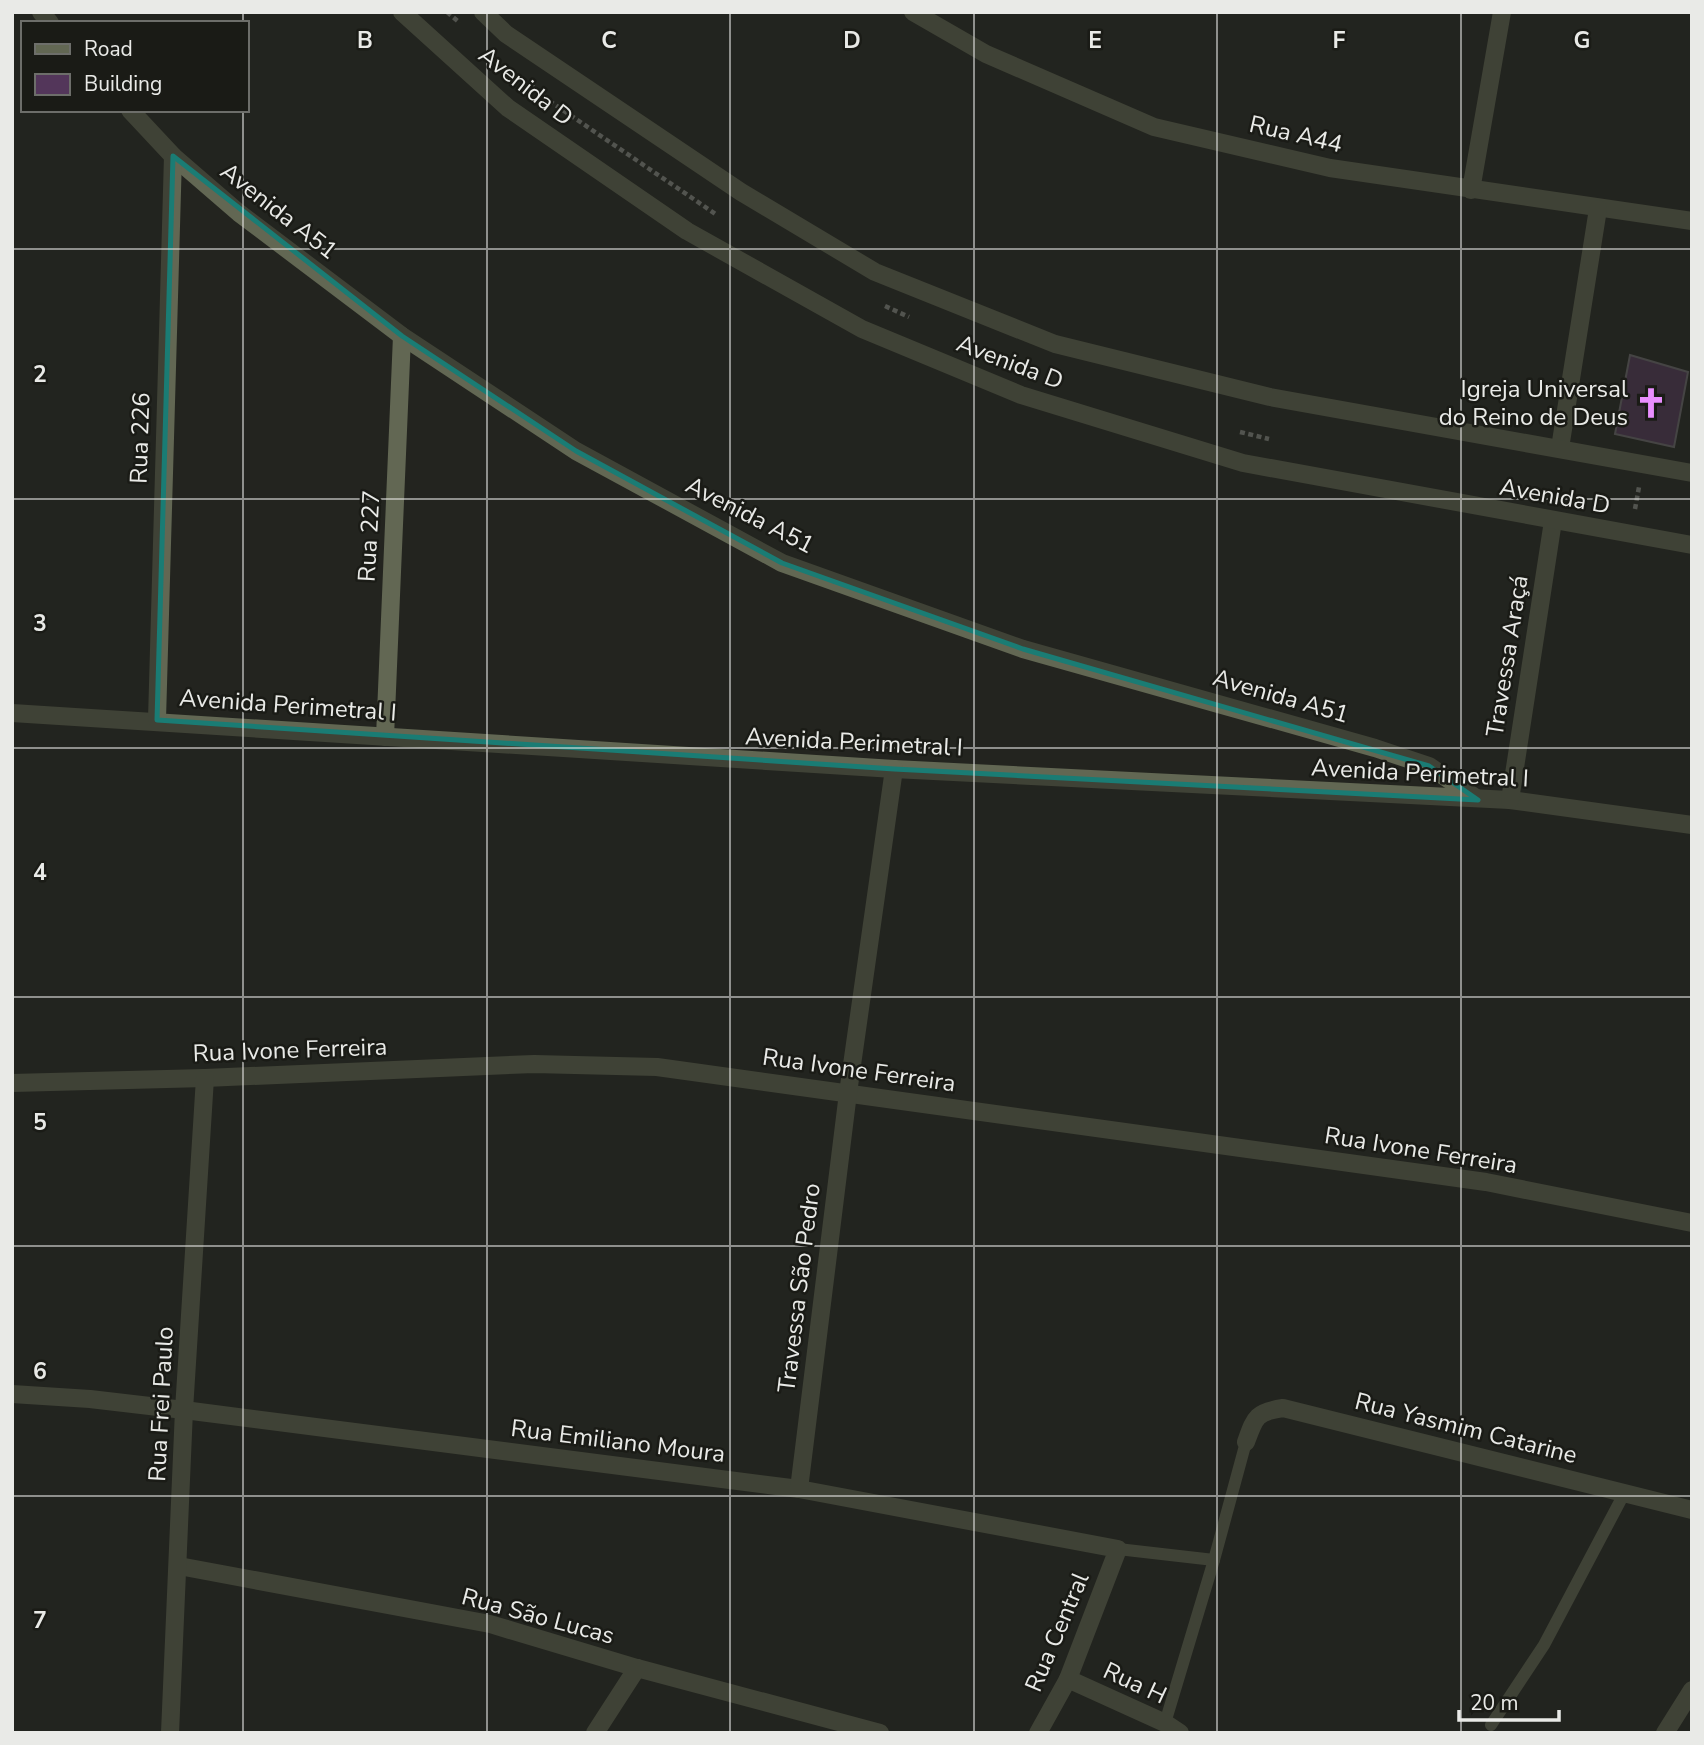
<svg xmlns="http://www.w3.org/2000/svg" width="1704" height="1745" font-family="'Nunito Sans',sans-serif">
  <rect width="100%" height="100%" fill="#23241f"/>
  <path fill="#53365a" stroke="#706c71" stroke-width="2" d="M1630 355 1688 372 1674 447 1615 434Z"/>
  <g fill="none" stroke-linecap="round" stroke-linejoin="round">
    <g stroke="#8d8e8a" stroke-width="4.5" stroke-dasharray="5 3.5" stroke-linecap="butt">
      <path d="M447 12 460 23"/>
      <path d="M530 84 548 100 717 215"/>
      <path d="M885 306 909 317"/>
      <path d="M1240 432 1269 439"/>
      <path d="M1635 509 1639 487"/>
    </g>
    <g stroke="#626753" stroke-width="12">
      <path d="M1118 1549 1214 1560"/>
      <path d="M1165 1723 1214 1560 1246 1442"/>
      <path d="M1491 1725 1544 1645 1625 1492"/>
    </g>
    <g stroke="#626753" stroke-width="18">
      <path d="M41 12 50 23"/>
      <path d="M913 12 986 54 1154 127 1330 168 1692 221"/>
      <path d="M130 110 173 156 239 213 402 336 576 451 782 563 1023 649 1375 748 1429 766 1476 798"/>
      <path d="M1471 190 1502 12"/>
      <path d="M1560 448 1598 209"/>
      <path d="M12 713 894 769 1510 800 1692 825"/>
      <path d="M157 720 173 156"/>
      <path d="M385 737 402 336"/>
      <path d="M1510 800 1553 521"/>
      <path d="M12 1083 205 1078 534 1064 657 1067 1486 1182 1692 1223"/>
      <path d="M12 1394 90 1399 184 1410 799 1489 1118 1549 1068 1679 1038 1733"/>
      <path d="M1246 1442C1255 1417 1256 1412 1283 1408L1692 1510"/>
      <path d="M799 1489 848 1093 894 769"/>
      <path d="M179 1566 490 1624 637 1668 880 1733"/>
      <path d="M1068 1679 1165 1723 1180 1733"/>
      <path d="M170 1733 184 1410 205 1078"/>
      <path d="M595 1733 637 1668"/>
      <path d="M1665 1733 1692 1690"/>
    </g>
    <g stroke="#626753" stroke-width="18">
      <path d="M402 12 508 108 687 231 862 329 1021 395 1243 463 1692 545"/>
      <path d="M483 12 506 34 741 192 875 272 1055 344 1270 397 1692 473"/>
    </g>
  </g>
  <path d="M0 0H1704V1745H0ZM173 156 402 336 576 451 782 563 1023 649 1429 766 1478 800 894 769 157 720Z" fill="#23241f" fill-opacity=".55" fill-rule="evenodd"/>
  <path fill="none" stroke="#1a7c74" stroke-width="5" stroke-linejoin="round" d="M173 156 402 336 576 451 782 563 1023 649 1429 766 1478 800 894 769 157 720Z"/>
  <path fill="none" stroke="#e9eae7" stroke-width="2" stroke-opacity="0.55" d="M243 12V23M487 12V1733M730 12V1733M974 12V1733M1217 12V1733M1461 12V1733M243 110V1733M12 249H1692M12 499H1692M12 748H1692M12 997H1692M12 1246H1692M12 1496H1692"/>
  <defs>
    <symbol id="church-bare" viewBox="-9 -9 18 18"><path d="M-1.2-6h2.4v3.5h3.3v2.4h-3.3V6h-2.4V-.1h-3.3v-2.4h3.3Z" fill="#e98efe" stroke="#1a1b16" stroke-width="2.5" paint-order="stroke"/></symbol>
  </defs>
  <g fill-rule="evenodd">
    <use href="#church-bare" x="1629" y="381" width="44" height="44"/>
  </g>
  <g text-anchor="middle" stroke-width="5" stroke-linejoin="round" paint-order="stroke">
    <g font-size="24" fill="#e9eae7" stroke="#1a1b16">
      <text transform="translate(526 86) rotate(38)" y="8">Avenida D</text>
      <text transform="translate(1296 134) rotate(13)" y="8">Rua A44</text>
      <text transform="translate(279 211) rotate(38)" y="8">Avenida A51</text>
      <text transform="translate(1010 362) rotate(21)" y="8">Avenida D</text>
      <text transform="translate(140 438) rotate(-88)" y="8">Rua 226</text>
      <text transform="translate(1555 496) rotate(10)" y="8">Avenida D</text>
      <text transform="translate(750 515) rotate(27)" y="8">Avenida A51</text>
      <text transform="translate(369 536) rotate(-87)" y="8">Rua 227</text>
      <text transform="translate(1507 656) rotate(-81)" y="8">Travessa Araçá</text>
      <text transform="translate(1281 696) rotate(16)" y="8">Avenida A51</text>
      <text transform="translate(288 705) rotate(4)" y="8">Avenida Perimetral I</text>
      <text transform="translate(854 742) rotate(3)" y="8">Avenida Perimetral I</text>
      <text transform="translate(1420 773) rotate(3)" y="8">Avenida Perimetral I</text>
      <text transform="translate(290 1050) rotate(-2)" y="8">Rua Ivone Ferreira</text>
      <text transform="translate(859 1070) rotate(8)" y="8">Rua Ivone Ferreira</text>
      <text transform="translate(1421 1150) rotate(9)" y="8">Rua Ivone Ferreira</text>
      <text transform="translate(799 1288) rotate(-83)" y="8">Travessa São Pedro</text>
      <text transform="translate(161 1404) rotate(-87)" y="8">Rua Frei Paulo</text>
      <text transform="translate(1466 1428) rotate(14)" y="8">Rua Yasmim Catarine</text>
      <text transform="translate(618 1441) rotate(7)" y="8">Rua Emiliano Moura</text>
      <text transform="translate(538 1616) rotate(15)" y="8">Rua São Lucas</text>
      <text transform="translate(1057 1632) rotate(-67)" y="8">Rua Central</text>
      <text transform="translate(1135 1683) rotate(25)" y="8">Rua H</text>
    </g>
    <g font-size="24" fill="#e9eae7" stroke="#1a1b16" text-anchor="end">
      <text x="1628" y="397">Igreja Universal<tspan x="1628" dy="28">do Reino de Deus</tspan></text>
    </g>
  </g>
  <g font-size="23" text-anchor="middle" font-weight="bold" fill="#e9eae7" stroke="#1a1b16" stroke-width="5" stroke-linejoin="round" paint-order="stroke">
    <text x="365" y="48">B</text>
    <text x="609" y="48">C</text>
    <text x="852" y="48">D</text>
    <text x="1095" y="48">E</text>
    <text x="1339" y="48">F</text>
    <text x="1582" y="48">G</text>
    <text x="40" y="382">2</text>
    <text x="40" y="631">3</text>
    <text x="40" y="880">4</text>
    <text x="40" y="1130">5</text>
    <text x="40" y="1379">6</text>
    <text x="40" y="1628">7</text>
  </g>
  <rect width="1704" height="1745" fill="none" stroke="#e9eae7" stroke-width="28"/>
  <rect x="21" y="21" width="228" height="91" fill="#1a1b16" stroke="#6d6e6a" stroke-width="2"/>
  <rect x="35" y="44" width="35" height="10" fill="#626753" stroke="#6d6e6a" stroke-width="2"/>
  <text x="84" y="56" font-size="21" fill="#e9eae7">Road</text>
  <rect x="35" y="74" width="35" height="21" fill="#53365a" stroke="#6d6e6a" stroke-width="2"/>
  <text x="84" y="91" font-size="21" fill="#e9eae7">Building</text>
  <path d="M1459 1710v10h100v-10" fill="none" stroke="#e9eae7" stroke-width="3.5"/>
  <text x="1470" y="1710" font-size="21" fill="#e9eae7" stroke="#1a1b16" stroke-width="5" paint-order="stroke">20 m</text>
</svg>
